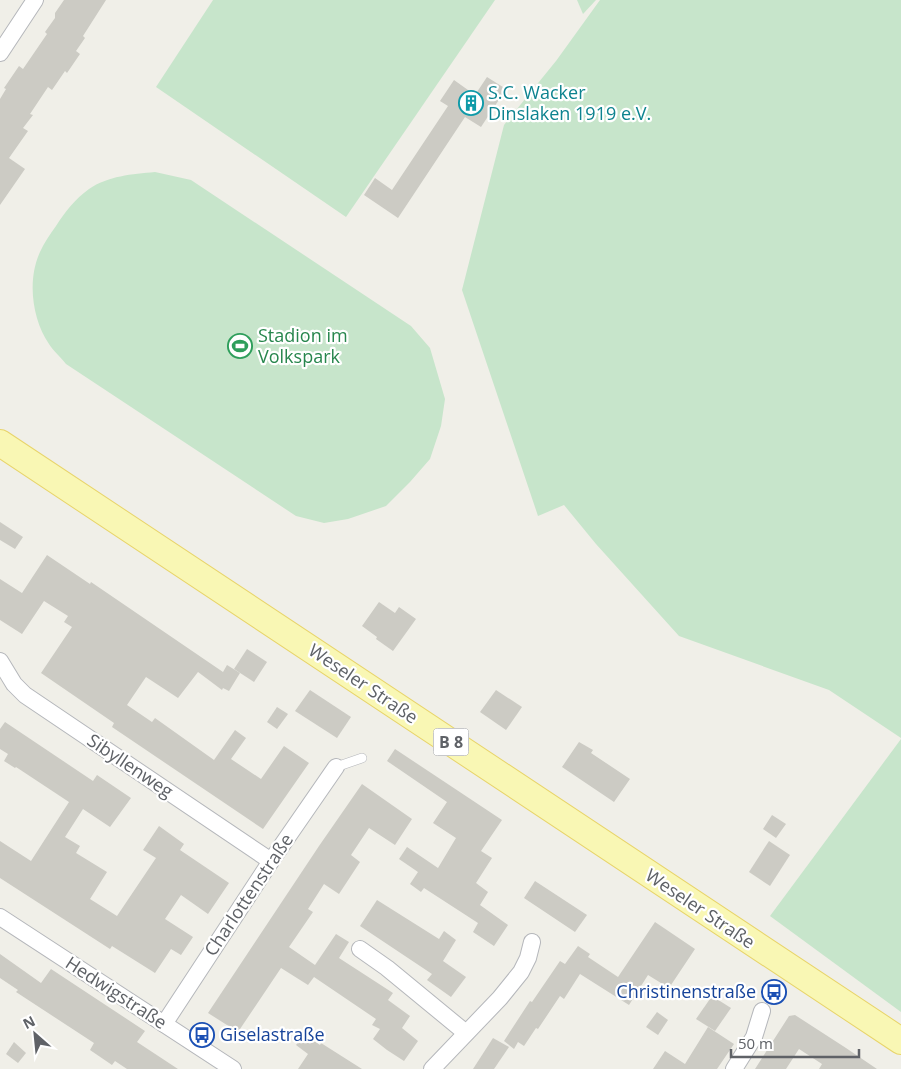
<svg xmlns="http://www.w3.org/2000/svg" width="901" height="1069" font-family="'Open Sans',sans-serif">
  <rect width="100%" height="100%" fill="#f0efe8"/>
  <g fill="#c7e5cb">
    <path d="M213 0H495L346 217 156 87Z"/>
    <path d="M577 0H596L583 14Z"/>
    <path d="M600 0H901V738L829 690 679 636 596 544 564 505 538 516 462 290 504 125 556 61Z"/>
    <path d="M155 172 191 180 411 326 430 348 445 399 441 426 430 459 410 482 386 506 348 519 324 523 296 516 66 364C61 357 53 351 49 344 32 319 27 280 40 252 44 243 50 234 56 226 65 212 75 199 89 189 108 176 132 174 155 172Z"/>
    <path d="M901 739V1012L770 916Z"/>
  </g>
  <g fill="#cccbc4">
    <path d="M64 0H106L83 36 85 38 76 51 80 54 67 73 65 71 52 90 48 87 30 114 33 115 23 128 28 131 9 158 25 169 0 205V99L6 89 4 88 19 66 23 69 47 34 45 32 55 18V13Z"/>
    <path d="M487 77 506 89 481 127 465 117 398 218 364 195 375 178 392 190 448 106 440 101 454 80 475 95Z"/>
    <path d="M0 522 23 537 15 549 0 540Z"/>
    <path d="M47 555 90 584 91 582 223 672 227 665 240 673 229 691 223 688 222 690 198 672 178 698 146 677 127 705 152 722 155 718 214 760 235 730 246 738 231 759 261 779 284 746 309 763 263 829 112 727 114 723 41 673 72 627 64 622 68 616 44 601 22 634 0 620V579L22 593Z"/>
    <path d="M379 602 395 613 399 607 416 619 393 651 376 639 377 637 362 626Z"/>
    <path d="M247 649 267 662 254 682 234 669Z"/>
    <path d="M310 690 351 717 337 738 295 711Z"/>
    <path d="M496 690 522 707 506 730 480 712Z"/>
    <path d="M277 707 288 714 277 729 267 722Z"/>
    <path d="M5 722 93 781 97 775 131 798 110 827 83 809 65 837 80 846 76 853 107 872 90 899 117 916 156 858 143 850 159 826 184 844 180 850 229 883 208 914 181 895 165 919 193 937 181 955 171 949 155 973 112 946 110 949 0 878V841L31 861 69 802 16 767 15 768 4 761 8 754 0 749V729Z"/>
    <path d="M579 742 593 750 591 753 630 779 614 802 562 767Z"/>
    <path d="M395 749 502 820 481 851 492 858 476 883 488 892 480 905 508 925 494 946 473 932 478 923 424 888 421 892 410 884 418 872 399 859 407 847 438 868 456 838 433 823 447 802 387 761Z"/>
    <path d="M362 784 412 819 395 845 369 828 351 855 360 862 339 894 324 884 308 909 313 912 289 947 315 965 336 934 349 942 339 958 393 993 388 1000 410 1016 402 1028 418 1041 404 1061 387 1050 373 1039 380 1029 372 1025 376 1019 314 977 308 985 281 968 238 1032 208 1013 319 846Z"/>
    <path d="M772 815 786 824 776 838 763 829Z"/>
    <path d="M769 841 790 855 770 886 749 872Z"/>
    <path d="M535 881 587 915 575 932 524 898Z"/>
    <path d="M377 900 439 939 444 931 456 940 443 961 466 977 451 997 427 980 432 974 360 926Z"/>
    <path d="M655 922 695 949 669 988 648 975 629 1005 580 974 564 999 560 996 538 1029 536 1028 524 1046 518 1042 514 1049 504 1041 530 1001 532 1002 560 961 565 964 578 946 590 954 588 957 618 977Z"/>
    <path d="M0 954 41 983 51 969 145 1031 137 1042 178 1069H127L115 1061 112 1065 90 1050 94 1043 16 992 18 990 0 978Z"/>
    <path d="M712 996 731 1008 715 1031 696 1019Z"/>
    <path d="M657 1012 668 1020 658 1035 646 1027Z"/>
    <path d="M795 1015 846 1048 877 1069H819L822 1064 799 1049 786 1069H755L789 1016Z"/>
    <path d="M708 1027 734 1044 717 1069H653L665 1051 685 1064Z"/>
    <path d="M304 1034 320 1045 321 1043 362 1069H298L308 1054 296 1045Z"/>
    <path d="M493 1038 509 1047 494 1069H473Z"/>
    <path d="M14 1042 26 1053 18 1063 6 1054Z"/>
  </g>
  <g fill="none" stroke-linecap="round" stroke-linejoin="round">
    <defs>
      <path id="lane" d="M336 767 362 758"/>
      <g id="street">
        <path d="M0 53 35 0"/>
        <path d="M0 661 14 684 25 695 271 861"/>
        <path d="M0 917 233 1069"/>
        <path d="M360 949 387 968 466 1033"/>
        <path d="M164 1024 271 861 336 767"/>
        <path d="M432 1069 500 998 521 972 528 958 532 942"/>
        <path d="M734 1069 754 1037 762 1011"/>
      </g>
      <path id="primary" d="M0 443 901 1041"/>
    </defs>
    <use href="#lane" stroke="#b5b7bb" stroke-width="10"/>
    <use href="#street" stroke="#b5b7bb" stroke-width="18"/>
    <use href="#primary" stroke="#e8d46a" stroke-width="28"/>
    <use href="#lane" stroke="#fff" stroke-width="9"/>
    <use href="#street" stroke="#fff" stroke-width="16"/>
    <use href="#primary" stroke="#f9f7b4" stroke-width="26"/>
  </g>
  <defs>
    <symbol id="building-ring" viewBox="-11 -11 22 22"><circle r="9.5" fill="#fff" stroke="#0f9aa8" stroke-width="1.5"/><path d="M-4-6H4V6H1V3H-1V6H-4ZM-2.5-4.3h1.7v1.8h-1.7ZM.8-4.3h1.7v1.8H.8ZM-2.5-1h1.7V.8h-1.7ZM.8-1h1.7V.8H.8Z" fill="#0f9aa8"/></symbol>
    <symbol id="stadium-ring" viewBox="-11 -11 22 22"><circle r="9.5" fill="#fff" stroke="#2e9e5b" stroke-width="1.5"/><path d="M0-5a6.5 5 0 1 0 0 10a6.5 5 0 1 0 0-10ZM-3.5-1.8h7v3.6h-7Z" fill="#2e9e5b"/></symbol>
    <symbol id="bus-ring" viewBox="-11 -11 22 22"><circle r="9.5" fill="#fff" stroke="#1a4fb4" stroke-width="1.5"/><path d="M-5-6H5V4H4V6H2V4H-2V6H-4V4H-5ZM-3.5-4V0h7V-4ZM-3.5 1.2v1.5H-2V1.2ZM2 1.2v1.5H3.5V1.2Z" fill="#1a4fb4"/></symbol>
  </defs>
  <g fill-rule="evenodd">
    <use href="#building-ring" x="457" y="89" width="28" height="28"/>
    <use href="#stadium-ring" x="226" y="332" width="28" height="28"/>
    <use href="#bus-ring" x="760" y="978" width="28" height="28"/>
    <use href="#bus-ring" x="188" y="1021" width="28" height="28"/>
  </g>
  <g text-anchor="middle" stroke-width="4.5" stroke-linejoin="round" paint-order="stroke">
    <rect fill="#fff" stroke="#8f9195" stroke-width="1" x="433.5" y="728.5" width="35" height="27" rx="4"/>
    <g font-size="16" font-weight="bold" fill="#5f6267">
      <text x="451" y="748">B 8</text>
    </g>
    <g font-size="18" fill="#0d838f" stroke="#fff" text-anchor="start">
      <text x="488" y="99">S.C. Wacker<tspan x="488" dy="21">Dinslaken 1919 e.V.</tspan></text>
    </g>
    <g font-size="18" fill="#27864d" stroke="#fff" text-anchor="start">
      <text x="258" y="342">Stadion im<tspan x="258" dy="21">Volkspark</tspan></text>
    </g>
    <g font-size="18" fill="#5f6267" stroke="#fff">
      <text transform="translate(363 684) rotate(34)" y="6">Weseler Straße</text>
      <text transform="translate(130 766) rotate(34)" y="6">Sibyllenweg</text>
      <text transform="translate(249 895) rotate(-56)" y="6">Charlottenstraße</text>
      <text transform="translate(700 909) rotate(34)" y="6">Weseler Straße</text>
      <text transform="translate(116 993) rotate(33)" y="6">Hedwigstraße</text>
    </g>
    <g font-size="18" fill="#164399" stroke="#fff" text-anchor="end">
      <text x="756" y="998">Christinenstraße</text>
      <text x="220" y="1041" text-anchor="start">Giselastraße</text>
    </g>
  </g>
  <g transform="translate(35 1034) rotate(333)" stroke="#ffffff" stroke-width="4" paint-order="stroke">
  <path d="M0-4L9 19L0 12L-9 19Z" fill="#5f6267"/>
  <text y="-8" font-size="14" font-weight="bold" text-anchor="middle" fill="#5f6267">N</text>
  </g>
  <path d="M731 1049v8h128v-8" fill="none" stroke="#5f6267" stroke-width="2.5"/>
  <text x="738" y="1049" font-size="15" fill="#5f6267" stroke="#ffffff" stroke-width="4" paint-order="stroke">50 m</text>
</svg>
